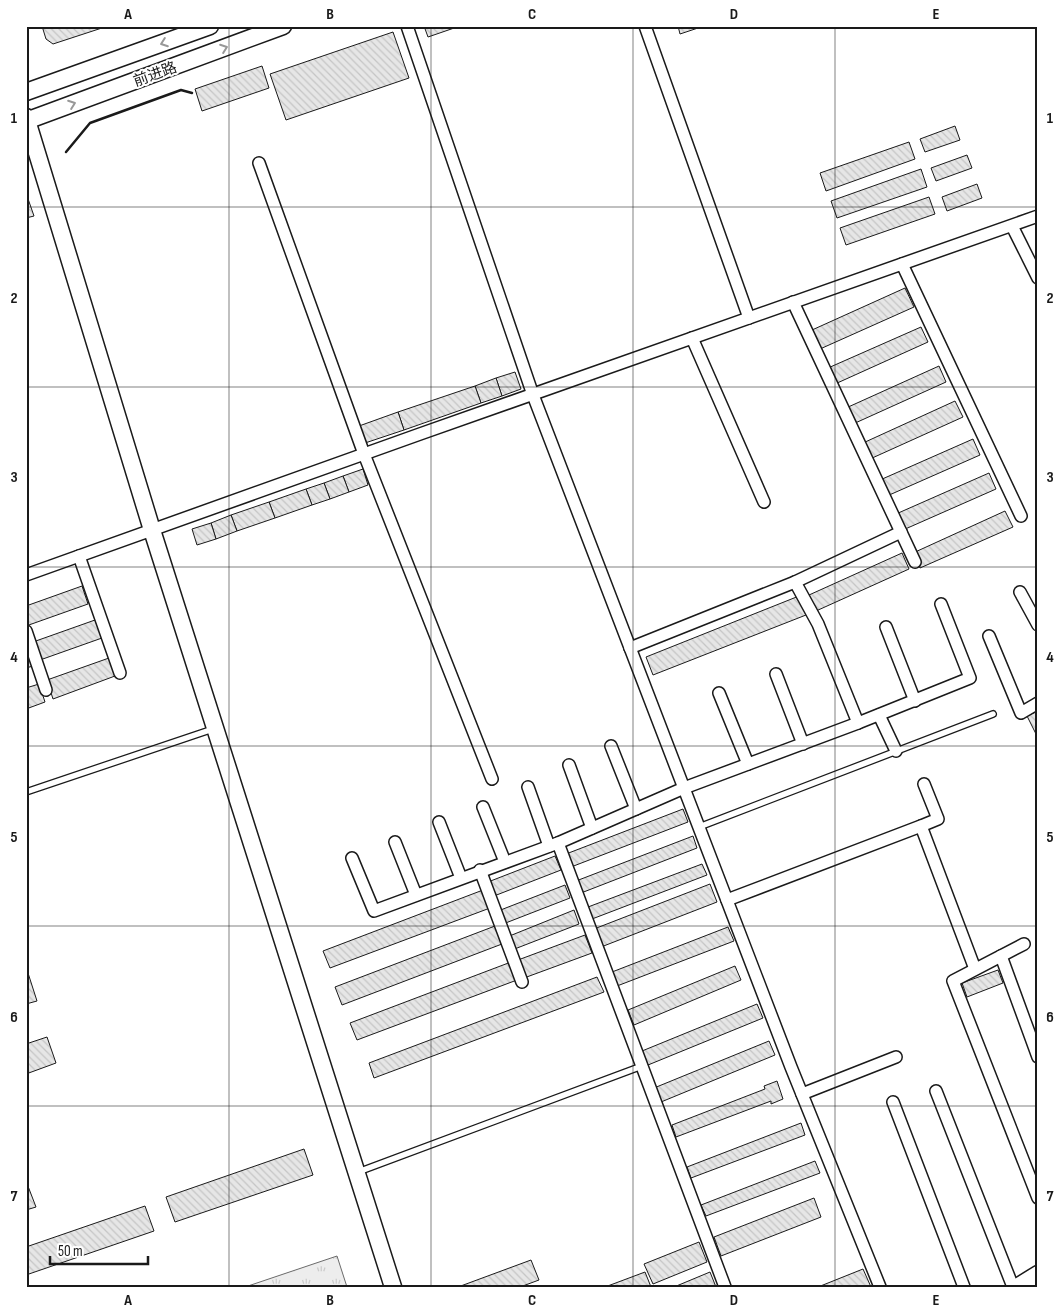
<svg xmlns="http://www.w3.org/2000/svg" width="1064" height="1313" font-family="'Sofia Sans Condensed','Noto Sans SC',sans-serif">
  <defs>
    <pattern id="park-tufts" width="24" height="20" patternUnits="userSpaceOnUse" patternTransform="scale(1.25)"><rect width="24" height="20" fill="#ededed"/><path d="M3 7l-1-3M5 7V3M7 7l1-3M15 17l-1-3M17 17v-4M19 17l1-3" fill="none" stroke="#cbcbcb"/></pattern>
    <pattern id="building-back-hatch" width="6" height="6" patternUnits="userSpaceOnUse" patternTransform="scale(1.25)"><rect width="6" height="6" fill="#e6e6e6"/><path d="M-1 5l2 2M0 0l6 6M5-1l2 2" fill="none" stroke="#c5c5c5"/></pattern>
  </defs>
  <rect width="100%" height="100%" fill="#fff"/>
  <path fill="url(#park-tufts)" stroke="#6a6a6a" d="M337 1256 347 1287H245Z"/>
  <g fill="url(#building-back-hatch)" stroke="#1a1a1a">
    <path d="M42 26H108L53 44 46 39Z"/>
    <path d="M424 26H460L428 37Z"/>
    <path d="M678 26H704L680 34Z"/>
    <path d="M393 32 409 78 286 120 270 74Z"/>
    <path d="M262 66 269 88 202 111 195 89Z"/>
    <path d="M955 126 960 140 925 152 920 139Z"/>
    <path d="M909 142 915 159 826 191 820 173Z"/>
    <path d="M967 155 972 168 936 181 931 168Z"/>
    <path d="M921 169 927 187 837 218 831 201Z"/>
    <path d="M977 184 982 198 947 211 942 197Z"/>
    <path d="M26 193 34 216 26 218Z"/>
    <path d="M929 197 935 214 846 245 840 228Z"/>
    <path d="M905 288 914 307 820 349 812 330Z"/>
    <path d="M921 327 928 342 835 384 828 368Z"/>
    <path d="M939 366 946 382 853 424 846 408Z"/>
    <path d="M515 372 521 389 502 396 496 378Z"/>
    <path d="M496 378 502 396 481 403 475 386Z"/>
    <path d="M475 386 481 403 404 430 398 412Z"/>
    <path d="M955 401 963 417 870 459 863 443Z"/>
    <path d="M398 412 404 430 365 443 359 426Z"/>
    <path d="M973 439 980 455 887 496 880 480Z"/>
    <path d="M363 469 368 485 349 492 343 476Z"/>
    <path d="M989 473 996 489 903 530 896 514Z"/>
    <path d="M343 476 349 492 330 499 324 483Z"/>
    <path d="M324 483 330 499 312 505 306 489Z"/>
    <path d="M306 489 312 505 275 518 269 502Z"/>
    <path d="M269 502 275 518 237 531 231 515Z"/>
    <path d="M1005 511 1013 527 920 568 913 553Z"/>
    <path d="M231 515 237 531 216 539 211 523Z"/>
    <path d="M211 523 216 539 197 545 192 529Z"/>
    <path d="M902 553 909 569 816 611 809 595Z"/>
    <path d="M82 586 88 604 26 626V606Z"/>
    <path d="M799 596 806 615 653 675 646 657Z"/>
    <path d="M95 620 102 638 40 660 33 642Z"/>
    <path d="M26 648 33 666 26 668Z"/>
    <path d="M109 658 115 676 53 699 47 680Z"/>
    <path d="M39 684 45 702 26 709V688Z"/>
    <path d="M1038 711V738L1027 716Z"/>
    <path d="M683 809 688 822 571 867 566 854Z"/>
    <path d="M693 836 697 848 581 893 576 881Z"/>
    <path d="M555 856 561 870 494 896 488 882Z"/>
    <path d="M702 864 707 875 592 919 588 907Z"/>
    <path d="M710 884 717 902 601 947 594 929Z"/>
    <path d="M565 885 570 898 503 924 498 911Z"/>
    <path d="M483 890 490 908 330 968 323 951Z"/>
    <path d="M574 910 579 924 512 950 507 937Z"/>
    <path d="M495 926 502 944 342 1005 335 987Z"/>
    <path d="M728 927 734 941 617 986 612 972Z"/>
    <path d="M585 935 592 953 524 978 518 960Z"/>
    <path d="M511 962 517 980 357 1040 350 1023Z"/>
    <path d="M735 966 741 980 634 1025 628 1010Z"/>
    <path d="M998 970 1003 983 967 997 962 983Z"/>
    <path d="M28 973 37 1001 26 1004V974Z"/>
    <path d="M597 977 604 992 374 1078 369 1063Z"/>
    <path d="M757 1004 763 1018 648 1065 642 1051Z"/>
    <path d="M47 1037 56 1063 26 1074V1044Z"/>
    <path d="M769 1041 775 1055 661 1102 654 1088Z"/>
    <path d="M777 1081 783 1099 771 1104V1101L676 1137 672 1125 765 1089 764 1086Z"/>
    <path d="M801 1123 805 1135 691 1178 687 1167Z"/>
    <path d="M304 1149 313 1175 175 1222 166 1197Z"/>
    <path d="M815 1161 820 1173 706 1216 701 1205Z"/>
    <path d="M26 1181 36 1207 26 1210Z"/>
    <path d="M814 1198 821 1217 721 1256 714 1237Z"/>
    <path d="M145 1206 154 1231 26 1275V1247Z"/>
    <path d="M699 1242 707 1262 653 1284 644 1264Z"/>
    <path d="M531 1260 539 1280 520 1287H458Z"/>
    <path d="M863 1269 871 1287H818Z"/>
    <path d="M645 1272 651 1287H605Z"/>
    <path d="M710 1272 716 1287H674Z"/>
  </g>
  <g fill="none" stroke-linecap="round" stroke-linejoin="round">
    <defs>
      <g id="lane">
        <path d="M26 792 213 729"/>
        <path d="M699 827 993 714"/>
        <path d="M358 1172 642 1066"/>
      </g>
      <g id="street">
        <path d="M407 26 533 395 791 1067 880 1287"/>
        <path d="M645 26 749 318"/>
        <path d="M259 163 364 454 492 779"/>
        <path d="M1012 226 1038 278"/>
        <path d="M902 264 1021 516"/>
        <path d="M793 302 915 562"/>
        <path d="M692 338 764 502"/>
        <path d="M79 556 120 673"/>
        <path d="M26 575 420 434 1038 216"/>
        <path d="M795 582 818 624 858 723"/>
        <path d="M1020 592 1038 625"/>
        <path d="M886 627 915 701"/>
        <path d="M26 631 46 690"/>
        <path d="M989 636 1021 713 1038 703"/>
        <path d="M630 648 795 582 901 532"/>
        <path d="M776 674 803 744"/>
        <path d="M719 693 748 764"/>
        <path d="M879 715 896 751"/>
        <path d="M611 746 636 809"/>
        <path d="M569 765 592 828"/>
        <path d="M924 784 938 819 921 826 975 969"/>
        <path d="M528 787 549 846"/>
        <path d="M483 807 505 862"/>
        <path d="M439 822 461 878"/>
        <path d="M395 842 416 895"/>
        <path d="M558 843 725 1287"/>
        <path d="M352 858 374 911 558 843 684 788 858 723 970 678 941 604"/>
        <path d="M480 870 522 982"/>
        <path d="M727 900 921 826"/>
        <path d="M1024 944 953 981 1038 1198"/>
        <path d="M1001 956 1038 1057"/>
        <path d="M936 1091 1013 1287"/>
        <path d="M802 1094 896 1057"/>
        <path d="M893 1102 964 1287"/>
      </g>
      <g id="secondary">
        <path d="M26 92 210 26"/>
        <path d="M26 117 152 530 393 1287"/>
        <path d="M26 121 283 26"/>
        <path d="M1017 1287 1038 1274"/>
      </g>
    </defs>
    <use href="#lane" stroke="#1a1a1a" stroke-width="8"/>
    <use href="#street" stroke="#1a1a1a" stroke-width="14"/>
    <use href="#secondary" stroke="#1a1a1a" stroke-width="19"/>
    <use href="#lane" stroke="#fff" stroke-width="5.5"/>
    <use href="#street" stroke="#fff" stroke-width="11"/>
    <use href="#secondary" stroke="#fff" stroke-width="16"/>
    <path stroke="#1a1a1a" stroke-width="2.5" d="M66 152 90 123 181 90 192 93"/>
  </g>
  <defs><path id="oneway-chevron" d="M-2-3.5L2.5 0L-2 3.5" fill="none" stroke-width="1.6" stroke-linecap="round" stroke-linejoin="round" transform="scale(1.25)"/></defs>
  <g stroke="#989898">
    <use href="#oneway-chevron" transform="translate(164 43) rotate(160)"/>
    <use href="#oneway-chevron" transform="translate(224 48) rotate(-20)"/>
    <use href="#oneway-chevron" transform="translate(72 104) rotate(-20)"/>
  </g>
  <path fill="none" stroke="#1a1a1a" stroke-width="1" stroke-opacity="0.55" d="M229 26V1287M431 26V1287M633 26V1287M835 26V1287M26 207H1038M26 387H1038M26 567H1038M26 746H1038M26 926H1038M26 1106H1038"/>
  <g text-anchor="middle" stroke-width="4" stroke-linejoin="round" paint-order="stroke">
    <g font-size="15" fill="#1a1a1a" stroke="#fff">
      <text transform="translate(155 74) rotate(-20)" y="5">前进路</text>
    </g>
  </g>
  <rect width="1064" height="1313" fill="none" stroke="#ffffff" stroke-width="55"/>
  <path d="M50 1256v8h98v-8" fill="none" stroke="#1a1a1a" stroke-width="2.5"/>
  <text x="58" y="1256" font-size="15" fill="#1a1a1a" stroke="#ffffff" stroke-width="4" paint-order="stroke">50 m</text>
  <rect x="28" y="28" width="1008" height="1258" fill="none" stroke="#1a1a1a" stroke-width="2"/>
  <g font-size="16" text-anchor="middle" font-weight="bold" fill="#1a1a1a">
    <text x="128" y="19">A</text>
    <text x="330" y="19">B</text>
    <text x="532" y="19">C</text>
    <text x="734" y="19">D</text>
    <text x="936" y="19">E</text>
    <text x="14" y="123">1</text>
    <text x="1050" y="123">1</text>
    <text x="14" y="303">2</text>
    <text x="1050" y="303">2</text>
    <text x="14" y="482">3</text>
    <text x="1050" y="482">3</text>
    <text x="14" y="662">4</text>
    <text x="1050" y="662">4</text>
    <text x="14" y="842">5</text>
    <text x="1050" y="842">5</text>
    <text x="14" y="1022">6</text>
    <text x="1050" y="1022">6</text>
    <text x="14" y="1201">7</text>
    <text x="1050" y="1201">7</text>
    <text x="128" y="1305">A</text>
    <text x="330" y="1305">B</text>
    <text x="532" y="1305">C</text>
    <text x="734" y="1305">D</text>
    <text x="936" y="1305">E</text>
  </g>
</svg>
